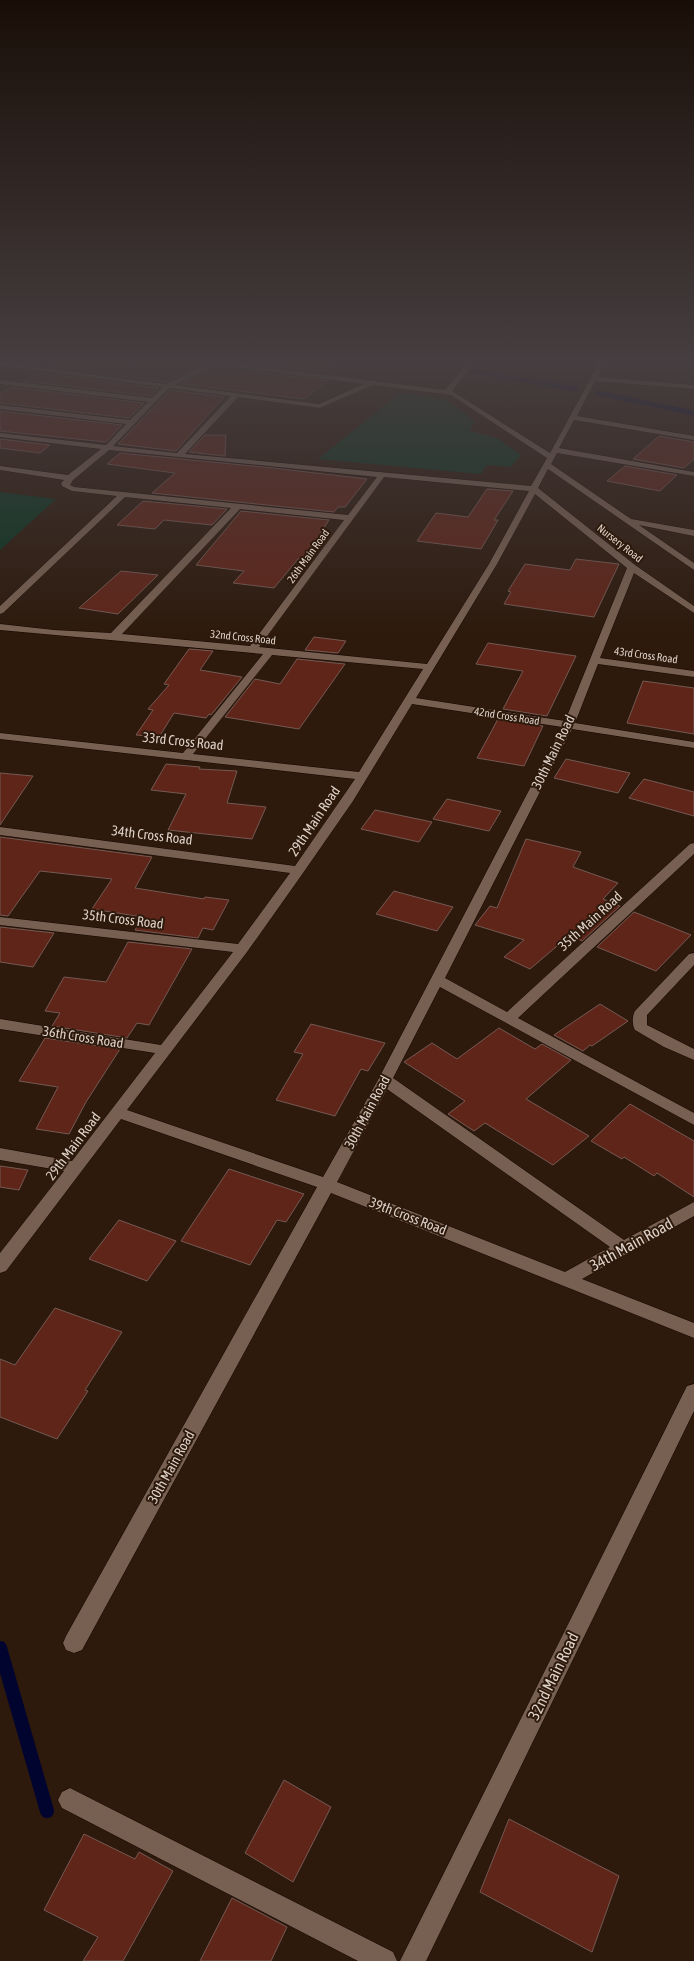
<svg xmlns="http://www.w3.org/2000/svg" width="694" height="1961" font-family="'Asap Condensed',sans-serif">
  <rect width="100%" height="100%" fill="#2d1a0d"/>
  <g fill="#0b3522">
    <path d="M400 393 445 399 474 421 470 431 497 438 521 455 511 467 487 465 481 474 318 459Z"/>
    <path d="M0 492 56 499 0 550Z"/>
  </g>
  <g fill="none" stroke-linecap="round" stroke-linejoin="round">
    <g stroke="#00042f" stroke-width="5">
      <path d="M473 371 576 389"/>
      <path d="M598 393 694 413"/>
    </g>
    <path stroke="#00042f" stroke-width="14" d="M0 1648 47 1811"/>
  </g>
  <g fill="#5f2519" stroke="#755953">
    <path d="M58 361H127L132 366 140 361H208L166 382 48 366Z"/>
    <path d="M233 361H325L332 364 322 372Z"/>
    <path d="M214 367 328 381 304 399 181 384Z"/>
    <path d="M37 373 158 388 151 396 23 381Z"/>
    <path d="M11 387 144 403 129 418 0 403V394Z"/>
    <path d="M170 390 224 397 176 451 118 444Z"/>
    <path d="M0 411 122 425 106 442 0 431Z"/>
    <path d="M205 435H226L225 456 189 452Z"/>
    <path d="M659 436 694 442V459L684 468 633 459Z"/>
    <path d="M0 439 50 445 40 453 0 448Z"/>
    <path d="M120 453 273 468 367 479 345 507H338L334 512 152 493 175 473 107 464Z"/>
    <path d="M625 466 677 475 660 491 607 481Z"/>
    <path d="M487 489 513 491 494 520H498L481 549 417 541 436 513 468 517Z"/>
    <path d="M143 501 227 509 212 525 164 520 155 529 117 525Z"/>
    <path d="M241 511 329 520 303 560 298 559 274 588 233 583 244 571 196 565Z"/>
    <path d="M576 559 619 564 594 617 504 604 511 592 508 591 525 564 570 570Z"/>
    <path d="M121 571 158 575 118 614 79 608Z"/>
    <path d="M314 637 346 641 338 653 305 650Z"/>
    <path d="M488 643 576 656 547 716 503 709 523 671 476 664Z"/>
    <path d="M189 649 213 651 200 670 242 677 211 715 209 714 206 718 174 713 159 737 136 735 153 710 148 709 169 685 164 684Z"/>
    <path d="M297 659 345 664 299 729 225 717 255 679 280 684Z"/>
    <path d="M643 681 694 688V734L627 723Z"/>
    <path d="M498 719 543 726 524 766 477 758Z"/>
    <path d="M566 759 630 773 618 793 554 778Z"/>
    <path d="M166 764 200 767 199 769 237 771 227 803 266 807 252 839 168 830 186 794 151 790Z"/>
    <path d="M0 773 33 776 0 825Z"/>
    <path d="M644 779 694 792V816L629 798Z"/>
    <path d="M447 799 501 811 489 831 433 819Z"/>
    <path d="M375 810 432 822 419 842 361 829Z"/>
    <path d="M0 837 152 857 135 888 204 899 205 897 229 900 213 930 203 928 198 938 135 930 143 917 92 909 112 879 40 871 8 916 0 915Z"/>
    <path d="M526 839 581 852 573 867 618 883 603 899 620 906 582 941 570 935 530 969 504 957 524 940 475 925 490 906 497 908Z"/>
    <path d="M394 891 453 907 437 931 376 914Z"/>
    <path d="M634 912 691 935 656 971 597 947Z"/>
    <path d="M0 927 54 933 33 967 0 962Z"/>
    <path d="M128 942 192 949 149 1025 137 1023 127 1038 52 1026 60 1013 45 1011 64 977 106 982Z"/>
    <path d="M600 1004 628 1021 592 1046 590 1045 583 1051 554 1035Z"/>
    <path d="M311 1024 385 1043 368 1071 361 1069 335 1116 276 1100 303 1054 294 1052Z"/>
    <path d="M499 1028 535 1049 542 1044 571 1060 526 1099 589 1136 553 1165 485 1123 474 1131 448 1114 465 1101 404 1062 432 1043 457 1059Z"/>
    <path d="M45 1038 120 1049 86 1102 69 1134 36 1129 58 1087 19 1081Z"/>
    <path d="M630 1104 694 1141V1197L657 1173 654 1176 624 1157 622 1159 591 1141Z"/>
    <path d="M0 1166 28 1170 19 1190 0 1187Z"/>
    <path d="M229 1169 304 1194 286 1222 277 1220 250 1265 181 1241Z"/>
    <path d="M119 1220 176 1241 147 1281 89 1259Z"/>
    <path d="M55 1308 122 1332 85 1390 88 1391 57 1439 0 1417V1359L15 1365Z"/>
    <path d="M284 1780 331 1807 293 1882 245 1853Z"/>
    <path d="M509 1819 619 1876 592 1952 480 1892Z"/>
    <path d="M84 1834 135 1859 139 1852 173 1871 123 1961H83L98 1937 44 1910Z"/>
    <path d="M232 1898 287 1927 271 1961H200Z"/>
  </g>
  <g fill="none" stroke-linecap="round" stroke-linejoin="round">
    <defs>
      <g id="minor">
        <path d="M129 361H138L132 364Z"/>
        <path d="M220 361 445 390 469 361H475L452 391 550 453 600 361H606L598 377 694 385V389L595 381 577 416 694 436V440L574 420 559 448 694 472V476L557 453 551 464 631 519 694 530V536L639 525 694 563V570L548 469 538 488 635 565 694 606V613L634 573 600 658 694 671V677L598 664 575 723 694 742V748L572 729 445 978 507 1012 690 844 694 843V854L518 1018 694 1113V1125L440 987 393 1078 624 1240 694 1202V1216L582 1279 694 1323V1338L331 1193 82 1650 74 1653 66 1650 63 1643 66 1636 317 1187 121 1119 6 1271 0 1273V1253L64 1171 0 1160V1148L72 1161 155 1053 0 1029V1019L161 1045 233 952 0 925V917L238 944 290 873 0 835V827L295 866 355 779 0 739V733L183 753 263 654 0 630V624L54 630 111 633 231 508 125 497 3 613 0 614V606L117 496 72 491 62 486 61 483 64 480 0 470V466L68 475 101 449 0 437V433L106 445 126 424 0 409V405L130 420 148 402 0 384V380L152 398 162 387 0 366V362L166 384 210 362ZM214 365 364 384 319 404 175 385ZM373 385 451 395 547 458 531 486 185 454 238 397 320 408ZM169 388 231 396 177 453 113 446ZM109 450 377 477 348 515 74 487 70 485 73 480ZM384 477 529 491 489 564 427 664 259 647ZM535 494 627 568 565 721 416 698 497 564ZM240 509 344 520 250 646 122 634ZM272 655 423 669 359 772 193 754ZM412 704 562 727 378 1080 323 1177 127 1110 247 952 303 873 353 801ZM387 1089 610 1247 565 1272 337 1182Z"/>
        <path d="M327 361H341V362L338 364Z"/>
        <path d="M694 953V965L647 1015V1025L694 1049V1060L664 1047 635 1030C632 1025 632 1016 635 1011L689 954Z"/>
        <path d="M694 1384V1411L426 1961H400L687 1386Z"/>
        <path d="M70 1788 393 1952 397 1961H358L62 1808 58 1800 62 1792Z"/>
      </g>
    </defs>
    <use href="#minor" stroke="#140500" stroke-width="1"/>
    <use href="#minor" fill="#776051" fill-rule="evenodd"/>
  </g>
  <linearGradient id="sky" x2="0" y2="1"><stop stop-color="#190e07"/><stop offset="0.57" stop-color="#463e40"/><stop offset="1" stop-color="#463e40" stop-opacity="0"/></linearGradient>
  <rect width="694" height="635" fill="url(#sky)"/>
  <g text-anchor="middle" stroke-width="4" stroke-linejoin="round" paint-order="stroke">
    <g font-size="11" fill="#ded1c8" stroke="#2d1a0d">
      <text transform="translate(620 543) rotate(38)" y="4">Nursery Road</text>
      <text transform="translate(308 556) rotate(-54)" y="4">26th Main Road</text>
      <text transform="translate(243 637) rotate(6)" y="4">32nd Cross Road</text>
      <text transform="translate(646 655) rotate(8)" y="4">43rd Cross Road</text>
      <text transform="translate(507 716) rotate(9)" y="4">42nd Cross Road</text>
    </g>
    <g font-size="14" fill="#ded1c8" stroke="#2d1a0d">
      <text transform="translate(183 741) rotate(6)" y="5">33rd Cross Road</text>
      <text transform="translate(553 752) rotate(-64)" y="5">30th Main Road</text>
      <text transform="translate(314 821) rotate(-56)" y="5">29th Main Road</text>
      <text transform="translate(152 835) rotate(7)" y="5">34th Cross Road</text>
      <text transform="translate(123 919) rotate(7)" y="5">35th Cross Road</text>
      <text transform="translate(590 921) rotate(-42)" y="5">35th Main Road</text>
      <text transform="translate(83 1037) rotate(9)" y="5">36th Cross Road</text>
      <text transform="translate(367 1112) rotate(-62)" y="5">30th Main Road</text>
      <text transform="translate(73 1146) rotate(-53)" y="5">29th Main Road</text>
      <text transform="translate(408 1216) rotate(21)" y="5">39th Cross Road</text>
      <text transform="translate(171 1467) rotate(-61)" y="5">30th Main Road</text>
    </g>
    <g font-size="16" fill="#ded1c8" stroke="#2d1a0d">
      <text transform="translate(631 1244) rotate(-29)" y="6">34th Main Road</text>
      <text transform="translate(553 1676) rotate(-64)" y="6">32nd Main Road</text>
    </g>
  </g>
</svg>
